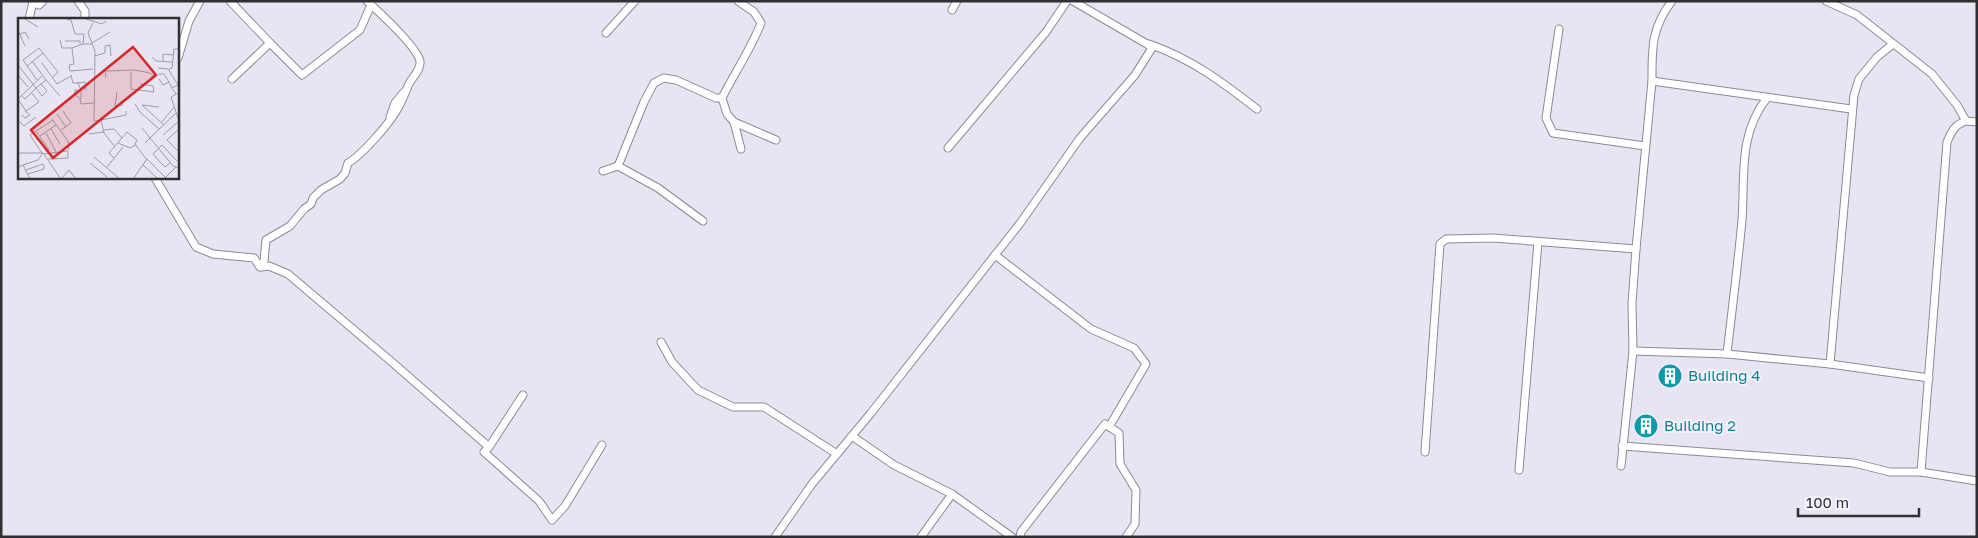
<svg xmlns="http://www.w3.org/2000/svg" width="1978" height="538" font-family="'Golos Text',sans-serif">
  <rect width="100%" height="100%" fill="#e9e4f2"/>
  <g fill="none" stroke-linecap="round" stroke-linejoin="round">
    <defs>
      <g id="street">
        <path d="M78 1 85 11V16"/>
        <path d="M230 1 270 43"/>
        <path d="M1826 1 1857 15 1932 74 1957 105 1966 121 1977 122"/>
        <path d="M952 10 957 1"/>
        <path d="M29 19 33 2 39 5 43 1"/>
        <path d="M1559 29 1546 118 1553 133 1645 146"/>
        <path d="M606 33 635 1"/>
        <path d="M1149 44C1192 59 1222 82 1257 109"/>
        <path d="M178 58 189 21 200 1"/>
        <path d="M232 79 270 43 302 75 360 30 371 5"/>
        <path d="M1652 81 1851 109"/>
        <path d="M722 98 727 114 734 122 776 140"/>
        <path d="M390 117 395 103 404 92"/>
        <path d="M734 122 741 149"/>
        <path d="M948 148 1046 32 1067 1"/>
        <path d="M618 166 644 102 654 83 664 78 676 80 716 98H722C735 72 751 49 761 23L754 12 738 1"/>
        <path d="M603 171 618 166 658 188 703 221"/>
        <path d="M155 178 196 247 213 254 254 258 260 267 269 266 288 274 393 363 489 447 484 452 539 501 552 520 565 506 602 445"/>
        <path d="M995 255 1091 329 1134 348 1146 364 1109 427"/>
        <path d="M260 267 264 261 266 240 290 226 304 209 311 204 313 198 321 190 340 179 345 173 348 163C362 155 392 121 399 106 404 98 406 89 410 82 414 76 421 69 420 61 417 47 379 12 367 1"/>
        <path d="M661 342 672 362 698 390 733 407H764L837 454"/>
        <path d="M1633 351 1727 354 1830 364 1929 378"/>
        <path d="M1727 354C1732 309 1738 265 1742 220 1745 177 1738 134 1767 98"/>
        <path d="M1830 364 1854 95 1859 79 1877 57 1893 44"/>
        <path d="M852 436 894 465 952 494"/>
        <path d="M1622 446 1854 463 1890 472H1921L1977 481"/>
        <path d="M489 447 523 395"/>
        <path d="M1425 452 1440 244 1446 239 1493 238 1636 249"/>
        <path d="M1621 466 1633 351 1632 303 1636 249 1652 81C1652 49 1651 28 1672 1"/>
        <path d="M1519 470 1538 242"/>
        <path d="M1921 472 1947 142C1952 131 1954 125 1966 121"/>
        <path d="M775 537 812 484 871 413 1021 222 1080 138 1135 75 1152 48 1147 44 1073 1"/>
        <path d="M921 537 952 494 1012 537"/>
        <path d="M1020 537 1021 532 1105 424 1119 433 1120 464 1136 490 1135 524 1126 537"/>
      </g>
    </defs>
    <use href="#street" stroke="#8e8996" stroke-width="9"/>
    <use href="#street" stroke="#fff" stroke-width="7"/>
  </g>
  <defs>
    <symbol id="building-disc" viewBox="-11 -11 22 22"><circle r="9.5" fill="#0f9aa8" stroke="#f6f1ff"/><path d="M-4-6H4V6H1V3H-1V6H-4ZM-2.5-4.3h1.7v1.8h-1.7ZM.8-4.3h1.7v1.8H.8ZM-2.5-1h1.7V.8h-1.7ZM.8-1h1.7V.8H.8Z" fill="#fff"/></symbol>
  </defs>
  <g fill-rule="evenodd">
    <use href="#building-disc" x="1656" y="362" width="28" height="28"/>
    <use href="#building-disc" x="1632" y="412" width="28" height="28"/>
  </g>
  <g text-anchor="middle" stroke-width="4" stroke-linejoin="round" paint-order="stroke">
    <g font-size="15" fill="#0d838f" stroke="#f6f1ff" text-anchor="start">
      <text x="1688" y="381">Building 4</text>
      <text x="1664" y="431">Building 2</text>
    </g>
  </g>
  <g transform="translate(18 18)">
    <rect width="161" height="161" fill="#e9e4f2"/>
    <path fill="none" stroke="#9f9ca6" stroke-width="1" d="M7 1 20 9M49 1 53 2 57 16H66L65 26H74M68 1 84 6 88 3M75 5 70 15 77 33 76 103 83 102 86 115 97 129M0 12 7 28M0 17 7 14 11 21M42 22 44 30H54M47 23H62V26M74 25 92 14M65 26 54 30 56 46 51 47 52 53 75 51M76 38 87 35V28L92 27 93 38M134 39 138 43 154 44M145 43V36L155 37M24 45 39 66 53 58M0 47 18 70 28 62 14 43M9 48 25 35M140 50 150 51 160 67M151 51 154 50 156 31H162M113 54V71L136 74 135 68 122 66M140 56H146L151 64M0 57 10 69M53 57 55 65H60L63 72V81L57 77V72H60M88 59 87 53 117 52 132 55 136 58 133 59M141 61 145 67 151 64 154 70M19 62 5 42 21 30 40 54 35 59M28 62 42 78M59 65 67 64 68 71H62M99 74 97 88 105 87M162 74 153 79 162 106M158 76 154 70 162 66M3 77 7 81 18 70 24 78 29 73 23 66M0 81 8 93 21 84 13 74M0 81 24 58M62 81 63 86 76 85M117 86 122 94 141 111M141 89 124 87 146 107M158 95 132 120 155 148 162 150M39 96 48 109M4 97 7 100 12 97 7 93M0 102 6 108 18 99M83 102 108 97V93M144 104 156 89M124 110 132 120 127 125M162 110 149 122 162 135M33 111 42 126M43 112 53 105 45 93M86 112 96 111 104 120M18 113 31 132M28 115 38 134M71 116 86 114M145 117 161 103M22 118 38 107M100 125 112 130 118 127M140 131 135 136 142 144 147 149 152 145M140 131 144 127 159 143M0 135H25L43 161 51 152 58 161M24 135 12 117 35 102M26 136 49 133 51 130 50 123 34 101M76 139 102 161M96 140 91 135 109 114 119 122 117 126 129 142M30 141 50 140V133M72 145 89 159M5 147 20 142 25 135M125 147 140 161M0 149 5 147 12 161M89 149 105 129M8 152 25 146 26 148V151L10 156M115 161 129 141 147 159M146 161 158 149"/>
    <path fill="#d62828" fill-opacity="0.15" stroke="#d62828" stroke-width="2.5" d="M115 29 138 57 35 140 13 112Z"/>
    <rect width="161" height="161" fill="none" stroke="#312f34" stroke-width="2.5"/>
  </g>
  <rect width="1978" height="538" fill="none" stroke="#312f34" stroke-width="5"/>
  <path d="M1798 508v8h121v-8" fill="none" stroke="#312f34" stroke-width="2.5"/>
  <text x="1806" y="508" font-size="15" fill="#312f34" stroke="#f6f1ff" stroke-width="4" paint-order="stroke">100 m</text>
</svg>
